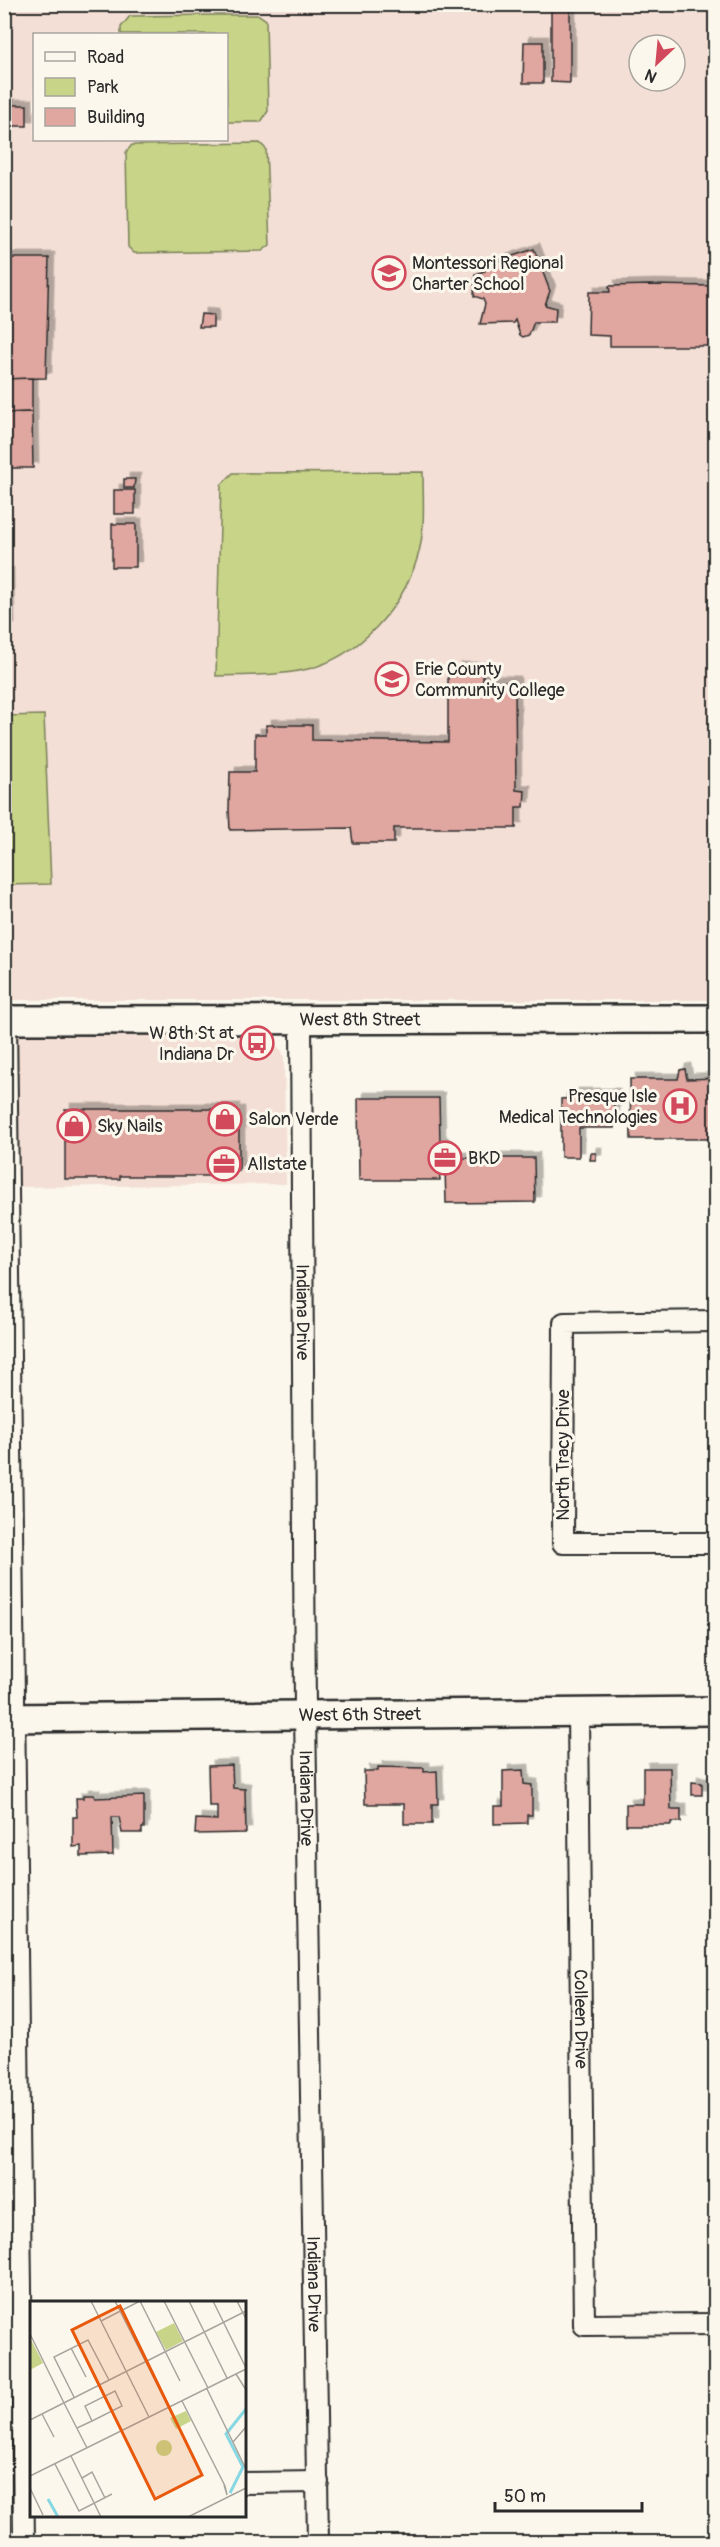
<svg xmlns="http://www.w3.org/2000/svg" width="720" height="2547" font-family="Pangolin,sans-serif">
  <defs>
    <filter id="shadow"><feDropShadow dx="5.5" dy="-5.5" stdDeviation="0" flood-color="#0004"/></filter>
  </defs>
  <rect width="100%" height="100%" fill="#fbf7ec"/>
  <filter id="ink" filterUnits="userSpaceOnUse"><feTurbulence type="fractalNoise" baseFrequency=".0167" numOctaves="2"/><feDisplacementMap in="SourceGraphic" scale="12" xChannelSelector="R" yChannelSelector="G"/><feConvolveMatrix kernelMatrix="1 2 1 2 8 2 1 2 1" color-interpolation-filters="sRGB"/></filter>
  <g filter="url(#ink)">
    <g fill="#f3dfd5" fill-rule="evenodd">
      <path d="M4 5H715V1000H5ZM34 34H226V140H34ZM639 45H675V81H639Z"/>
      <path d="M16 1035H263L269 1038 282 1051 284 1058 286 1184 17 1187 13 1072Z"/>
    </g>
    <g fill="#c8d488" stroke="#7a805a" stroke-width="1.5">
      <path d="M217 15H259L266 20 268 111 261 122H227L226 34H121V27L130 16Z"/>
      <path d="M260 143 266 149 270 245 262 251 134 253 128 247 126 152 132 145Z"/>
      <path d="M423 472C423 501 426 531 417 559 402 608 359 656 308 669 278 676 247 675 216 676L221 485 233 473Z"/>
      <path d="M44 715 51 884 5 885V716Z"/>
    </g>
    <g fill="#e0a6a0" stroke="#2b2b2b" stroke-width="1.5" filter="url(#shadow)">
      <path d="M551 4H570V83L551 82Z"/>
      <path d="M524 42H543V83H523Z"/>
      <rect x="4" y="105" width="23" height="21"/>
      <path d="M534 249 550 291 545 305 556 308 555 322H534L529 335 523 337 520 335 515 320 513 323 480 324 485 304 483 299 474 296 475 274 485 271 486 265Z"/>
      <path d="M4 258H49L46 378 4 379Z"/>
      <path d="M650 285 716 286V346H610V336L588 335 589 292H610L609 286Z"/>
      <path d="M201 314 213 315V327H199Z"/>
      <path d="M32 378V412L4 413V379Z"/>
      <path d="M32 412 33 468H4V413Z"/>
      <path d="M124 479H135L134 488H124Z"/>
      <rect x="114" y="490" width="21" height="24"/>
      <rect x="112" y="524" width="24" height="43"/>
      <path d="M4 573H8L9 629H4Z"/>
      <path d="M456 668H483V681L515 682 516 790 525 791 524 807H516V828H394V843H353L351 828 230 830 229 810 230 772H255V734H266V725H312V740L448 742V675L456 676Z"/>
      <path d="M685 1069 687 1079 716 1078V1139H631L630 1079H678L680 1070Z"/>
      <path d="M573 1094H614V1128H579V1157H561V1099L574 1098Z"/>
      <path d="M358 1098H439L440 1141 457 1158H534L535 1202 446 1203 445 1168H439L440 1180H359Z"/>
      <path d="M65 1109H234L233 1112H239V1171H234V1176H120V1179H65Z"/>
      <path d="M591 1153H596V1160H590Z"/>
      <path d="M232 1765 233 1788 245 1789 246 1833 195 1834 196 1819 217 1820V1806H209L208 1766Z"/>
      <path d="M378 1767 424 1768V1772L437 1771 438 1804H432V1824H404V1804H365L364 1771H378Z"/>
      <path d="M643 1768H670L671 1809H681V1822H671V1825H626V1804H643Z"/>
      <path d="M523 1770 524 1784 532 1785V1815H527V1823L494 1824V1806H503V1771Z"/>
      <path d="M692 1782 702 1783V1795H692Z"/>
      <path d="M83 1795H94L95 1798 144 1796V1828H142V1833H122L119 1817H112L113 1855 81 1856V1846L73 1847V1817H77L76 1798H83Z"/>
    </g>
    <g fill="none" stroke-linecap="round" stroke-linejoin="round">
      <defs>
        <g id="street">
          <path d="M6 1020 24 2542"/>
          <path id="s1" d="M301 1020 305 1714 318 2542"/>
          <path d="M716 1321 564 1323 563 1543H716"/>
          <path id="s2" d="M578 1713 584 2325 716 2324"/>
          <path d="M244 2483 318 2482"/>
        </g>
        <g id="secondary">
          <path id="s3" d="M4 1020 716 1019"/>
          <path id="s4" d="M4 1718 716 1711"/>
        </g>
      </defs>
      <use href="#street" stroke="#2b2b2b" stroke-width="24"/>
      <use href="#secondary" stroke="#2b2b2b" stroke-width="32"/>
      <use href="#street" stroke="#fbf7ec" stroke-width="20"/>
      <use href="#secondary" stroke="#fbf7ec" stroke-width="27"/>
    </g>
  </g>
  <defs>
    <symbol id="school-ring" viewBox="-11 -11 22 22"><circle r="9.5" fill="#fbf7ec" stroke="#d1495b" stroke-width="1.5"/><path d="M0-5L7-2L0 1L-7-2ZM-4 1L0 2.5L4 1V4Q0 6-4 4Z" fill="#d1495b"/></symbol>
    <symbol id="university-ring" viewBox="-11 -11 22 22"><circle r="9.5" fill="#fbf7ec" stroke="#d1495b" stroke-width="1.5"/><path d="M0-5L7-2L0 1L-7-2ZM-4 1L0 2.5L4 1V4Q0 6-4 4Z" fill="#d1495b"/></symbol>
    <symbol id="bus-ring" viewBox="-11 -11 22 22"><circle r="9.5" fill="#fbf7ec" stroke="#d1495b" stroke-width="1.5"/><path d="M-5-6H5V4H4V6H2V4H-2V6H-4V4H-5ZM-3.5-4V0h7V-4ZM-3.5 1.2v1.5H-2V1.2ZM2 1.2v1.5H3.5V1.2Z" fill="#d1495b"/></symbol>
    <symbol id="hospital-ring" viewBox="-11 -11 22 22"><circle r="9.5" fill="#fbf7ec" stroke="#d1495b" stroke-width="1.5"/><path d="M-5-5h3v3.5h4V-5h3V5h-3V1.5h-4V5h-3Z" fill="#d1495b"/></symbol>
    <symbol id="shop-ring" viewBox="-11 -11 22 22"><circle r="9.5" fill="#fbf7ec" stroke="#d1495b" stroke-width="1.5"/><path d="M-5-2.5h2.3a2.7 3.5 0 0 1 5.4 0H5L5.5 6h-11ZM-1.5-2.5h3a1.5 2.3 0 0 0-3 0Z" fill="#d1495b"/></symbol>
    <symbol id="office-ring" viewBox="-11 -11 22 22"><circle r="9.5" fill="#fbf7ec" stroke="#d1495b" stroke-width="1.5"/><path d="M-6-3h4V-5.5h4V-3h4V5H-6ZM-1-4.5V-3h2v-1.5ZM-6 0V1H6V0Z" fill="#d1495b"/></symbol>
  </defs>
  <g fill-rule="evenodd">
    <use href="#school-ring" x="370" y="254" width="38" height="38"/>
    <use href="#university-ring" x="373" y="660" width="38" height="38"/>
    <use href="#bus-ring" x="238" y="1024" width="38" height="38"/>
    <use href="#hospital-ring" x="661" y="1087" width="38" height="38"/>
    <use href="#shop-ring" x="206" y="1100" width="38" height="38"/>
    <use href="#shop-ring" x="55" y="1107" width="38" height="38"/>
    <use href="#office-ring" x="426" y="1139" width="38" height="38"/>
    <use href="#office-ring" x="205" y="1145" width="38" height="38"/>
  </g>
  <g text-anchor="middle" stroke-width="6" stroke-linejoin="round" paint-order="stroke">
    <g font-size="18" fill="#2b2b2b" stroke="#fbf7ec" text-anchor="start">
      <text x="412" y="269">Montessori Regional<tspan x="412" dy="21">Charter School</tspan></text>
      <text x="415" y="675">Erie County<tspan x="415" dy="21">Community College</tspan></text>
      <text x="234" y="1039" text-anchor="end">W 8th St at<tspan x="234" dy="21">Indiana Dr</tspan></text>
      <text x="657" y="1102" text-anchor="end">Presque Isle<tspan x="657" dy="21">Medical Technologies</tspan></text>
      <text x="248" y="1125">Salon Verde</text>
      <text x="97" y="1132">Sky Nails</text>
      <text x="468" y="1164">BKD</text>
      <text x="247" y="1170">Allstate</text>
    </g>
    <g font-size="18" fill="#2b2b2b" stroke="#fbf7ec">
      <text dy="6" stroke="none"><textPath href="#s3" startOffset="356">West 8th Street</textPath></text>
      <text dy="6" stroke="none"><textPath href="#s1" startOffset="292">Indiana Drive</textPath></text>
      <text transform="translate(563 1455) rotate(-90)" y="6">North Tracy Drive</text>
      <text dy="6" stroke="none"><textPath href="#s4" startOffset="356">West 6th Street</textPath></text>
      <text dy="6" stroke="none"><textPath href="#s1" startOffset="778">Indiana Drive</textPath></text>
      <text dy="6" stroke="none"><textPath href="#s2" startOffset="306">Colleen Drive</textPath></text>
      <text dy="6" stroke="none"><textPath href="#s1" startOffset="1264">Indiana Drive</textPath></text>
    </g>
  </g>
  <g transform="translate(30 2301)">
    <rect width="216" height="216" fill="#fbf7ec"/>
    <path d="M144 22 153 40 136 49 126 31ZM0 37 13 62 0 69ZM156 110 161 120 146 128 140 117ZM126 147a8 8 0 1 1 16 0a8 8 0 1 1-16 0Z" fill="#c8d488"/>
    <path fill="none" stroke="#87d8e3" stroke-width="3" d="M200 192 213 166 196 133 216 108M18 198 28 216"/>
    <path fill="none" stroke="#a8a59f" stroke-width="1.5" d="M61 0 119 116M85 0 139 107M110 0 150 80M134 0 178 87M159 0 197 77M183 0 216 67M207 0 216 18M71 20 110 0M0 33 34 102M41 47 56 76M206 73 216 89M177 88 216 168M44 96 24 56 58 39 79 79M152 100 195 185 197 194 194 184M34 102 57 147M12 113 24 136M0 119 216 10M47 127 62 120 92 105 85 90 55 105 62 120M203 141 216 126M41 155 71 216M25 163 49 210 82 193M0 175 216 68M52 177 62 171 75 197M0 187 13 214M158 216 216 187"/>
    <path fill="#e8590c" fill-opacity="0.15" stroke="#e8590c" stroke-width="3" d="M90 5 172 174 125 198 42 29Z"/>
    <rect width="216" height="216" fill="none" stroke="#2b2b2b" stroke-width="3"/>
  </g>
  <rect width="720" height="2547" fill="none" stroke="#fbf7ec" stroke-width="24"/>
  <rect x="12" y="12" width="696" height="2523" fill="none" stroke="#2b2b2b" stroke-width="2" filter="url(#ink)"/>
  <rect x="33" y="33" width="195" height="108" fill="#fbf7ec" stroke="#a8a59f" stroke-width="1.5"/>
  <rect x="45" y="52" width="30" height="9" fill="#fbf7ec" stroke="#a8a59f" stroke-width="1.5"/>
  <text x="87" y="63" font-size="18" fill="#2b2b2b">Road</text>
  <rect x="45" y="78" width="30" height="18" fill="#c8d488" stroke="#a8a59f" stroke-width="1.5"/>
  <text x="87" y="93" font-size="18" fill="#2b2b2b">Park</text>
  <rect x="45" y="108" width="30" height="18" fill="#e0a6a0" stroke="#a8a59f" stroke-width="1.5"/>
  <text x="87" y="123" font-size="18" fill="#2b2b2b">Building</text>
  <g transform="translate(657 63) rotate(206)"><circle r="28" fill="#fbf7ec" stroke="#a8a59f" stroke-width="1.5"/>
  <path d="M0-4.5L10 22L0 15L-10 22Z" fill="#d1495b"/>
  <text y="-9" font-size="16" font-weight="bold" text-anchor="middle" fill="#2b2b2b">N</text>
  </g>
  <path d="M495 2502v9h147v-9" fill="none" stroke="#2b2b2b" stroke-width="3"/>
  <text x="504" y="2502" font-size="18" fill="#2b2b2b" stroke="#fbf7ec" stroke-width="4.5" paint-order="stroke">50 m</text>
</svg>
